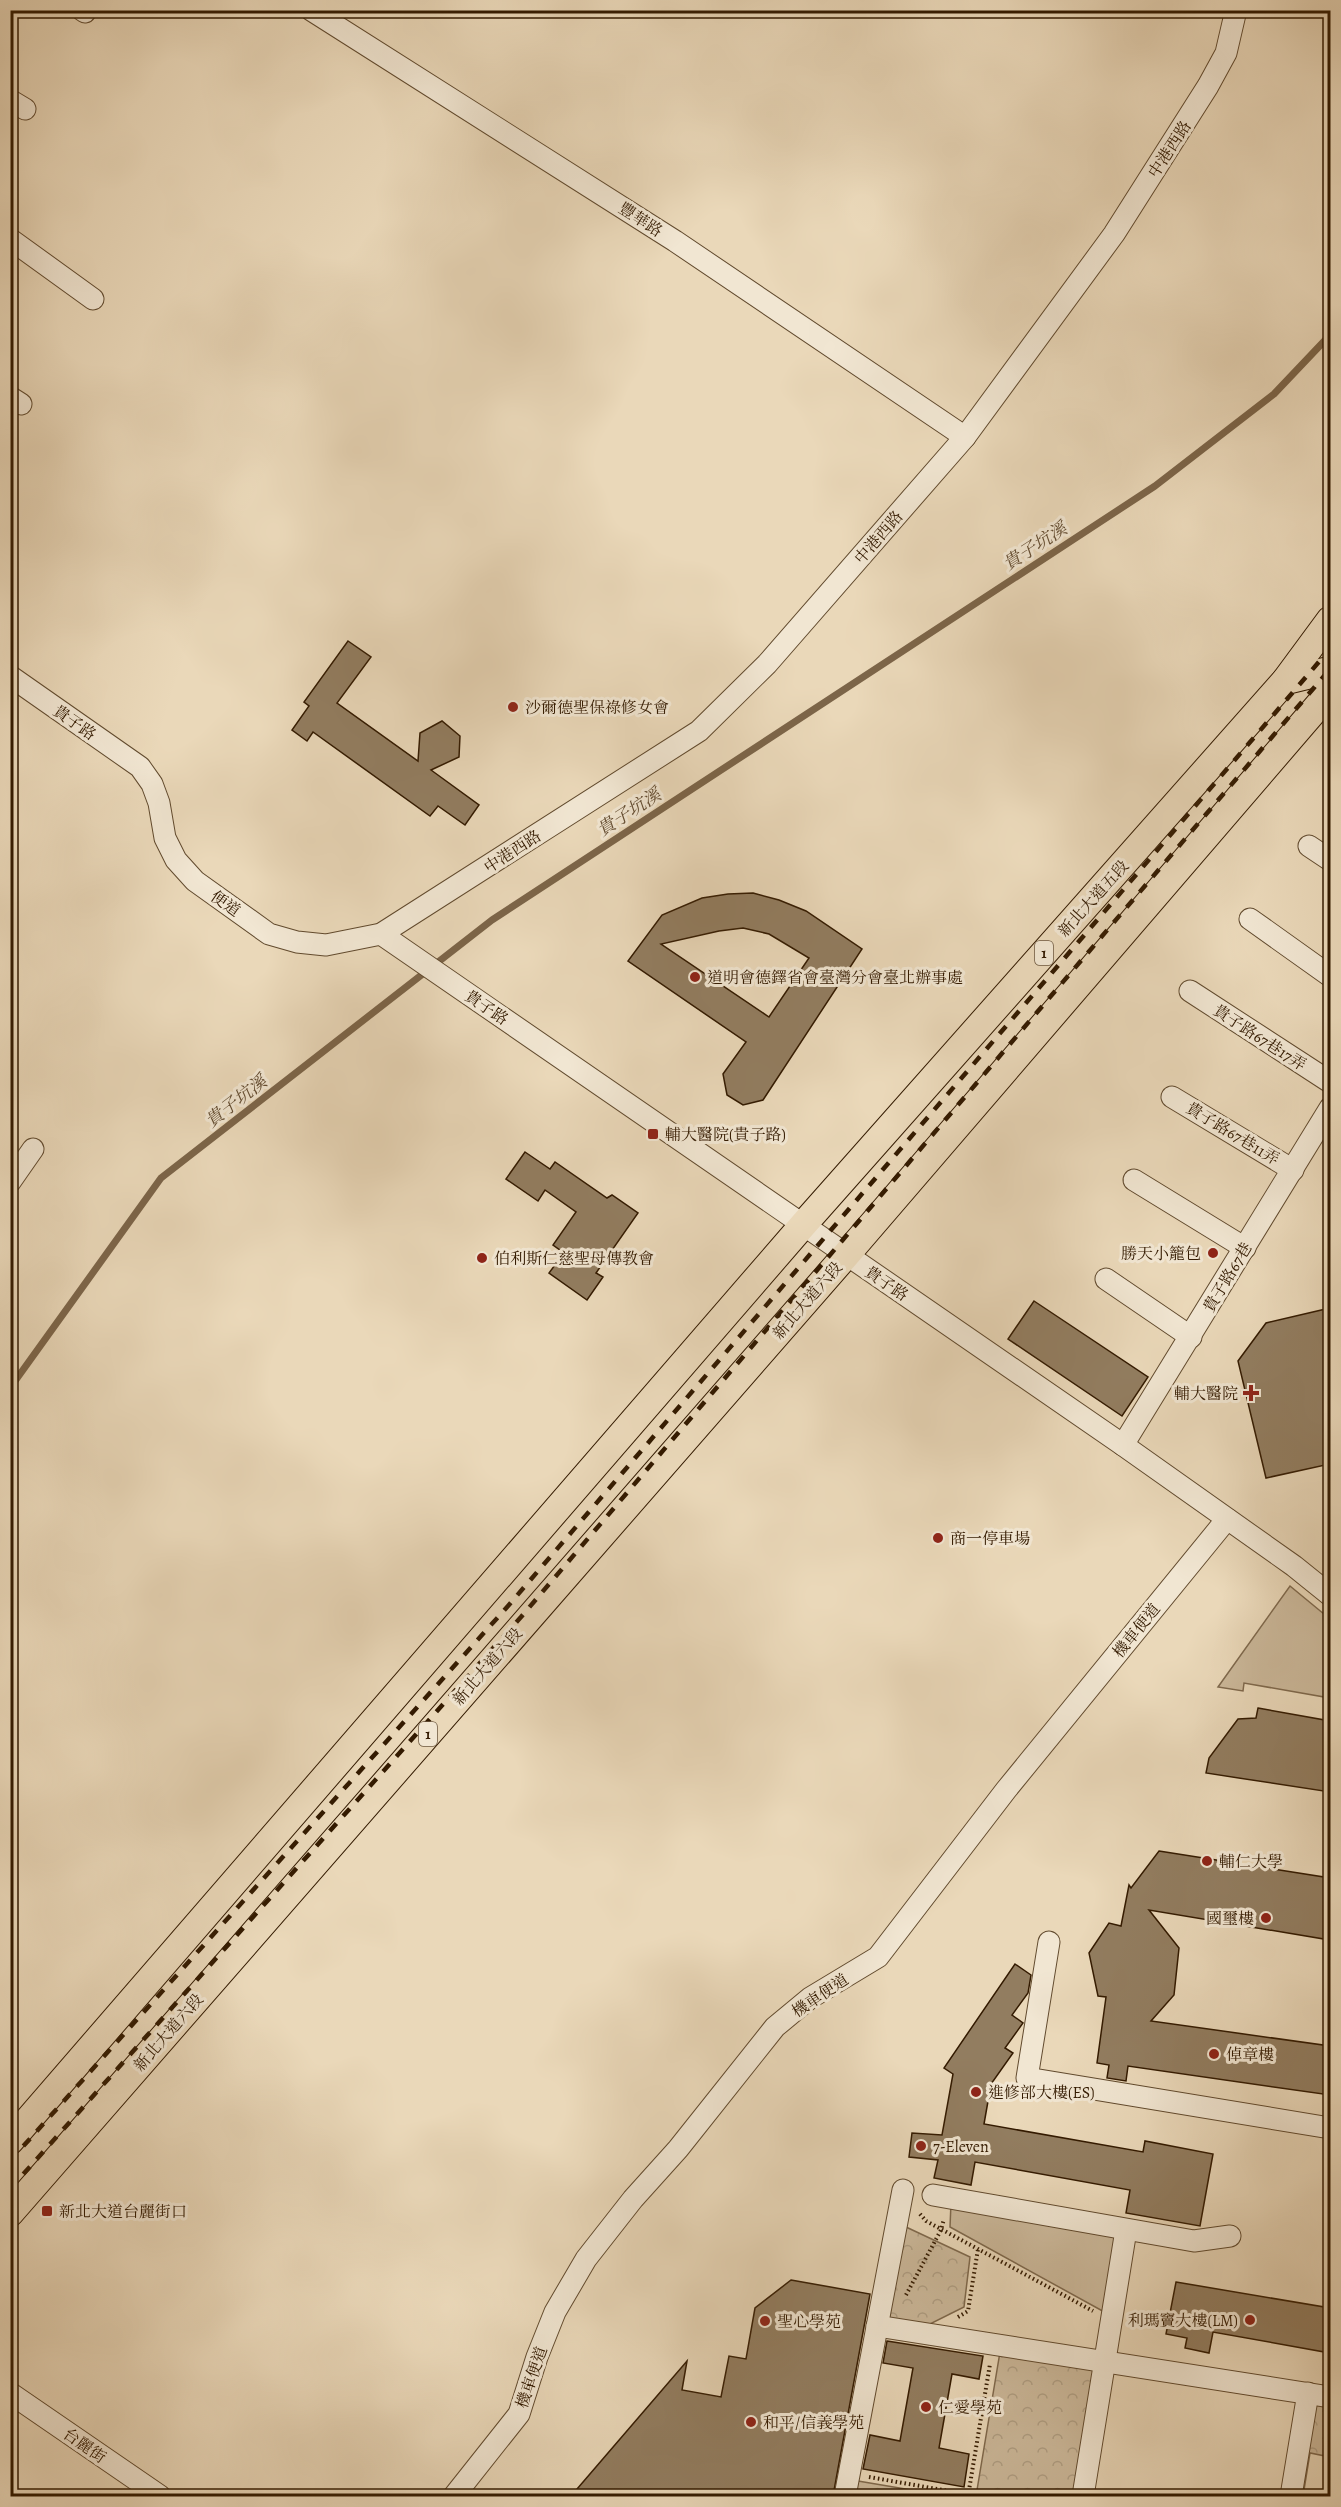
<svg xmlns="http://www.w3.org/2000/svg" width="1341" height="2507" font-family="Alegreya,'Noto Serif TC',serif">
  <defs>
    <pattern id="forest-crowns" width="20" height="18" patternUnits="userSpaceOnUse" patternTransform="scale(1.5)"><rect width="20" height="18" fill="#cbb89a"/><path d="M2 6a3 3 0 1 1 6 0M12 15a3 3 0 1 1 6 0" fill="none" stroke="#af9e83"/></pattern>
  </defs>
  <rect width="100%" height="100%" fill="#ead8b9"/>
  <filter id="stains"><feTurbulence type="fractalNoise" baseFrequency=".00333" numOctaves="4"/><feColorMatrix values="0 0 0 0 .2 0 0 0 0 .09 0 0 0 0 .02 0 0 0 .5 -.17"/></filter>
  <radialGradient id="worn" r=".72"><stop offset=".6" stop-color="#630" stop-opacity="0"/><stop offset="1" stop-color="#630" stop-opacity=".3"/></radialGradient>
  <g fill="#cbb89a" stroke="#7f694d" stroke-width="1.5">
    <path d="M1290 1586 1330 1619V1698L1244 1683 1243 1691 1218 1687Z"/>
    <path d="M951 2203 1120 2235 1108 2314 950 2227Z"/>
  </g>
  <g fill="url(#forest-crowns)" stroke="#7f694d" stroke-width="1.5">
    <path d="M906 2227 970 2257 964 2307 922 2328 888 2323Z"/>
    <path d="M1000 2352 1099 2367 1077 2496H1017L977 2490Z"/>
    <path d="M1313 2400 1330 2402V2457L1310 2453 1303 2496H1297Z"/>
    <path d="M858 2481 947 2496H855Z"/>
  </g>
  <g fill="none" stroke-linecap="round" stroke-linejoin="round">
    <path stroke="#7c6549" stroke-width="7" d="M10 1388 161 1178 492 920 1155 486 1274 394 1330 335"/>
  </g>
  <g fill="#927d60" stroke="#331a00" stroke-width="1.5" fill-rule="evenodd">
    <path d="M348 641 371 657 337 703 418 761 420 733 442 721 460 736 459 757 431 770 479 805 465 825 438 806 430 816 313 732 307 741 292 730 309 706 304 702Z"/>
    <path d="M753 893 779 900 806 911 862 949 763 1100 743 1105 727 1095 723 1074 746 1042 628 961 662 915 702 898 728 894ZM743 928 769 934 809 958 769 1017 661 944 719 931Z"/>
    <path d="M525 1152 550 1169 555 1162 607 1198 612 1195 638 1213 596 1273 603 1277 587 1300 549 1273 564 1253 553 1245 576 1212 545 1190 538 1201 506 1179Z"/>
    <path d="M1034 1301 1148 1377 1122 1416 1008 1339Z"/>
    <path d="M1330 1308V1464L1266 1478 1238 1361 1266 1323Z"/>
    <path d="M1258 1708 1330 1721V1792L1206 1773 1209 1758 1238 1719 1256 1718Z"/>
    <path d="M1159 1851 1330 1878V1940L1149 1910 1179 1948 1174 1995 1151 2021 1330 2046V2095L1128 2066 1126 2081 1107 2078 1109 2065 1097 2063 1106 1997 1098 1996 1089 1953 1109 1923 1121 1926 1129 1885 1131 1888Z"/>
    <path d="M1015 1964 1031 1975 1028 1993 1012 2015 1023 2023 1005 2048 1013 2053 991 2084 984 2124 1143 2152 1145 2141 1213 2154 1200 2226 1126 2213 1130 2190 975 2162 971 2185 934 2178 938 2160 909 2157 912 2133 942 2135 953 2074 944 2068Z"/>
    <path d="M791 2280 870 2294 833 2496H747L710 2490 709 2496 666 2491 665 2496H571L687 2361 682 2390 721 2397 729 2356 746 2359 755 2308Z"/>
    <path d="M1176 2282 1330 2308V2353L1213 2332 1209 2353 1185 2348 1187 2338 1166 2334Z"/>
    <path d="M887 2341 983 2356 979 2379 952 2374 939 2448 969 2454 964 2487 863 2469 870 2435 900 2441 913 2368 883 2363Z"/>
  </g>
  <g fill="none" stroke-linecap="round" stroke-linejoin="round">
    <defs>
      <g id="minor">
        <path d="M82 10 85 12"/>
        <path d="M311 10 675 241 965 437"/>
        <path d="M10 100 25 109"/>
        <path d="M10 239 93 299"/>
        <path d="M10 397 21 404"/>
        <path d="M10 676 140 767 152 784 159 803 165 838 176 860 195 881 269 934 297 942 326 945 381 934 699 731 767 664 965 437 1114 234 1208 86 1226 53 1236 10"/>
        <path d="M1309 846 1330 860"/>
        <path d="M1250 919 1330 976"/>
        <path d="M381 934 1123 1445 1294 1566 1330 1595"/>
        <path d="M1190 991 1330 1082"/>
        <path d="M1172 1097 1293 1170"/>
        <path d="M1134 1180 1245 1248"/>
        <path d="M10 1182 33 1149"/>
        <path d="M1106 1279 1191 1337"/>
        <path d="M1123 1445 1330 1108"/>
        <path d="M1049 1942 1027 2078 1330 2128"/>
        <path d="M933 2195 1194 2241 1230 2236"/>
        <path d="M877 2326 1330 2397"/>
        <path d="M10 2393 160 2496"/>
        <path d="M454 2496 519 2414 537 2357 555 2312 586 2259 633 2199 678 2149 775 2027 810 1998 878 1957 1006 1790 1227 1519"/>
        <path d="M845 2496 903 2190"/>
        <path d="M1083 2496 1126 2230"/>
        <path d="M1291 2496 1308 2393"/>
      </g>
      <g id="major">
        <path d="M1285 681 1330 670"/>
        <path d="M10 2141 803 1225 1285 681 1330 620"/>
        <path d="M10 2213 846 1255 1330 692"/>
      </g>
    </defs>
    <use href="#minor" stroke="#614a2e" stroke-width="23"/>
    <use href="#major" stroke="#331a00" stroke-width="29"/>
    <g stroke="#331a00" stroke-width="4" stroke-dasharray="1.5 3" stroke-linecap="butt">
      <path d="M920 2214 926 2221 1093 2311"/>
      <path d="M906 2295 941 2230 944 2219"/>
      <path d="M958 2317 968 2311 978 2249"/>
      <path d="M869 2477 977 2496"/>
      <path d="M968 2496 990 2364"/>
    </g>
    <use href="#minor" stroke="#f1e6d2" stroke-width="21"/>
    <use href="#major" stroke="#ead8b9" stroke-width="27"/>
    <g stroke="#331a00" stroke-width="4.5" stroke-dasharray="10 10" stroke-linecap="butt">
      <path d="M10 2161 508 1606 1330 649"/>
      <path d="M10 2189 521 1617 1330 669"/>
    </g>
  </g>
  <g fill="#8f2418" stroke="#f1e6d2" stroke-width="2">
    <circle cx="513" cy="707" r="6"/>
    <circle cx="695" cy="977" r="6"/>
    <rect x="647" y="1128" width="12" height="12" rx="3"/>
    <circle cx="1213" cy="1253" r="6"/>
    <circle cx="482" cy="1258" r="6"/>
    <path d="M1248 1384h6v6h6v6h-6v6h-6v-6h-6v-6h6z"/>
    <circle cx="938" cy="1538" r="6"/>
    <circle cx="1207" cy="1861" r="6"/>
    <circle cx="1266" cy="1918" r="6"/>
    <circle cx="1214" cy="2054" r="6"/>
    <circle cx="976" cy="2092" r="6"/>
    <circle cx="921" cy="2146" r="6"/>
    <rect x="41" y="2205" width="12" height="12" rx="3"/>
    <circle cx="1250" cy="2320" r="6"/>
    <circle cx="765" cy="2321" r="6"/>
    <circle cx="926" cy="2407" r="6"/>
    <circle cx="751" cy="2422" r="6"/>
  </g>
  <g text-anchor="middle" stroke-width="6" stroke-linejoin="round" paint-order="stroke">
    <g fill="#f1e6d2" stroke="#6c573f" stroke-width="1.5">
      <rect x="1035" y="941" width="18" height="24" rx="4.5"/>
      <rect x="419" y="1722" width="18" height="24" rx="4.5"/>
    </g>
    <g font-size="15" font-weight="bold" fill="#331a00">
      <text x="1044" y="958">1</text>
      <text x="428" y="1739">1</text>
    </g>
    <g font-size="16" fill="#331a00" stroke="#f1e6d2">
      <text transform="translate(1169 149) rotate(-57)" y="6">中港西路</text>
      <text transform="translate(641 219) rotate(33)" y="6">豐華路</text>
      <text transform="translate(878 537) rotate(-49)" y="6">中港西路</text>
      <text transform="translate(75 722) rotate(35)" y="6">貴子路</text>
      <text transform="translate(512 851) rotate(-33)" y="6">中港西路</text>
      <text transform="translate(1093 898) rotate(-48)" y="6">新北大道五段</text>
      <text transform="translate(226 903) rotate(35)" y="6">便道</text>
      <text transform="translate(487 1007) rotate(34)" y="6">貴子路</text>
      <text transform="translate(1260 1037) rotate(33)" y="6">貴子路67巷17弄</text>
      <text transform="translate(1233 1133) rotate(31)" y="6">貴子路67巷11弄</text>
      <text transform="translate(1227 1277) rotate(-59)" y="6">貴子路67巷</text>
      <text transform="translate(887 1283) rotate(34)" y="6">貴子路</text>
      <text transform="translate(807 1300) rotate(-49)" y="6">新北大道六段</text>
      <text transform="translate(1136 1630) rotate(-51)" y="6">機車便道</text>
      <text transform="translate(487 1666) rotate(-49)" y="6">新北大道六段</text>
      <text transform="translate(820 1995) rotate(-34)" y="6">機車便道</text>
      <text transform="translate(168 2032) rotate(-49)" y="6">新北大道六段</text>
      <text transform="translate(531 2377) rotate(-71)" y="6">機車便道</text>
      <text transform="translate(85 2445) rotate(35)" y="6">台麗街</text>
    </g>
    <g font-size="16" fill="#331a00" stroke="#f1e6d2" text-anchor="start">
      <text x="525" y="713">沙爾德聖保祿修女會</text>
      <text x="707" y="983">道明會德鐸省會臺灣分會臺北辦事處</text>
      <text x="665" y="1140">輔大醫院(貴子路)</text>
      <text x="1201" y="1259" text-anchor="end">勝天小籠包</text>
      <text x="494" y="1264">伯利斯仁慈聖母傳教會</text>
      <text x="1238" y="1399" text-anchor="end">輔大醫院</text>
      <text x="950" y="1544">商一停車場</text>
      <text x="1219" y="1867">輔仁大學</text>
      <text x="1254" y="1924" text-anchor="end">國璽樓</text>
      <text x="1226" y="2060">倬章樓</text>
      <text x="988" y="2098">進修部大樓(ES)</text>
      <text x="933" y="2152">7-Eleven</text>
      <text x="59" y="2217">新北大道台麗街口</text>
      <text x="1238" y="2326" text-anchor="end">利瑪竇大樓(LM)</text>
      <text x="777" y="2327">聖心學苑</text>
      <text x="938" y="2413">仁愛學苑</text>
      <text x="763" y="2428">和平/信義學苑</text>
    </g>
    <g font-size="18" font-style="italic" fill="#634c31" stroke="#f1e6d2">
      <text transform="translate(1035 546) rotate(-33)" y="6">貴子坑溪</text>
      <text transform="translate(629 812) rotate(-33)" y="6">貴子坑溪</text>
      <text transform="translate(236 1101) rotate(-38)" y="6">貴子坑溪</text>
    </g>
  </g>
  <rect width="1341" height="2507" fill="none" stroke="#ead8b9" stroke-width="36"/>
  <rect x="12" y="12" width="1317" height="2483" fill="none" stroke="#331a00" stroke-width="3"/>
  <rect x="18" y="18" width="1305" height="2471" fill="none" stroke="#331a00" stroke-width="1.5"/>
  <rect width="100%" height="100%" filter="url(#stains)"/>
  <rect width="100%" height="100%" fill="url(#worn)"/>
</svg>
